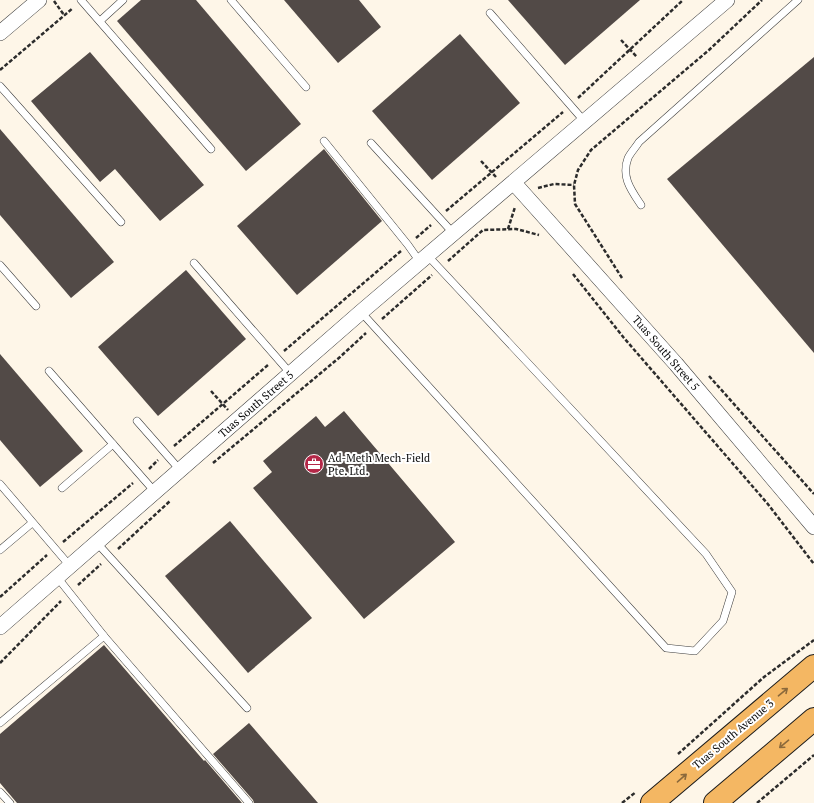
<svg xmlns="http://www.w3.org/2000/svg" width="814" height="803" font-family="'PT Serif',serif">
  <rect width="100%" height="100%" fill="#fef6e8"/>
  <g fill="#524a47">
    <path d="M141 0H196L301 124 246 171 117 21Z"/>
    <path d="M284 0H359L381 27 338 63Z"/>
    <path d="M508 0H640L565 65Z"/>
    <path d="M460 34 520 103 432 180 372 111Z"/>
    <path d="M90 52 204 185 160 221 115 169 100 182 31 101Z"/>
    <path d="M814 57V353L667 179Z"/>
    <path d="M0 129 114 262 71 298 0 215Z"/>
    <path d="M324 149 382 221 297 295 237 226Z"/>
    <path d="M186 270 246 339 158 416 98 347Z"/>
    <path d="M0 354 83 451 40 487 0 440Z"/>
    <path d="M344 411 455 542 364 619 253 488 272 472 263 461 316 416 325 427Z"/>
    <path d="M230 521 312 618 248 673 165 576Z"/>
    <path d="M104 645 204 761 205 760 242 803H17L0 783V734Z"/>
    <path d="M249 723 318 803H254L253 800 213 754Z"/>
  </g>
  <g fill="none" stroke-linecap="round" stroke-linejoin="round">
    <defs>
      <g id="service">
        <path d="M81 0 211 149"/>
        <path d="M231 0 306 87"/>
        <path d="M490 13 585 122"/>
        <path d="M100 21 123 0"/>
        <path d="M0 86 121 222"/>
        <path d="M324 141 408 245 420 262"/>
        <path d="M371 143 454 234"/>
        <path d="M641 205C631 190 621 177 628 158 631 152 636 147 639 142L798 0"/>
        <path d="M194 263 291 374"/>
        <path d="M0 265 36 306"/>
        <path d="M361 312 666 648 695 651 723 621 732 592 706 554 428 256"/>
        <path d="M49 371 155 492"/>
        <path d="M137 421 180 470"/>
        <path d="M0 484 70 566"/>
        <path d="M62 488 113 444"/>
        <path d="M97 543 247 708"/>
        <path d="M0 550 32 523"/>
        <path d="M57 577 104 636 249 803"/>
        <path d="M0 723 104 636"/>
        <path d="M0 792 10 803"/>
      </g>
      <g id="minor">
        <path d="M0 33 39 0"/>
        <path d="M514 183 676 364 814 527"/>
        <path d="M0 627 361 312 727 0"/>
      </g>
      <g id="primary">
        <path d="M652 803 814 666"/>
        <path d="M715 803 814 719"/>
      </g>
    </defs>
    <use href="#service" stroke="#3d3d3d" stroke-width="8"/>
    <use href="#minor" stroke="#3d3d3d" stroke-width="16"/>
    <use href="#primary" stroke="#1b1b1b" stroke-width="24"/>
    <g stroke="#2c2c2c" stroke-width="2.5" stroke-dasharray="4 2" stroke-linecap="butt">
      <path d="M54 1 64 15"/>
      <path d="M621 40 637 57"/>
      <path d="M0 70 73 8"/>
      <path d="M578 98 683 0"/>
      <path d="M481 161 496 177"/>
      <path d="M538 188 554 184 574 185"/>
      <path d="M446 211 563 112"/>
      <path d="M508 229 515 207"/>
      <path d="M416 238 431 225"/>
      <path d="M448 261 483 230 516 229 539 235"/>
      <path d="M573 274 624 338 767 503 814 564"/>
      <path d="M622 278 575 204 574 185 578 170 591 150 709 50 762 0"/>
      <path d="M382 319 432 275"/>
      <path d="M284 351 401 251"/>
      <path d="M709 376 814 494"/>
      <path d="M211 391 228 410"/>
      <path d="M174 446 268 365"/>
      <path d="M213 463 340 357 366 333"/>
      <path d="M149 469 158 460"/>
      <path d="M63 542 133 483"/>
      <path d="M118 549 170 501"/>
      <path d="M78 585 101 564"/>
      <path d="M0 597 47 555"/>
      <path d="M0 663 61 601"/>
      <path d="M678 754 764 677 814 640"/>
      <path d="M622 803 636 792"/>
      <path d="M757 803 814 755"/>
    </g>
    <use href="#service" stroke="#fff" stroke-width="7"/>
    <use href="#minor" stroke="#fff" stroke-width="15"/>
    <use href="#primary" stroke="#f4b763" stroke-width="22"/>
  </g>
  <defs><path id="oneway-shaft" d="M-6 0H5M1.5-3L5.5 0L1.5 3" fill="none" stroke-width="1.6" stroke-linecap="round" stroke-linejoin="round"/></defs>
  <g stroke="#8b693b">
    <use href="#oneway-shaft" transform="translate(783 692) rotate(-40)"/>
    <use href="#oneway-shaft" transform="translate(784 744) rotate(140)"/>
    <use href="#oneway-shaft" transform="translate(682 778) rotate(-41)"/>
  </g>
  <defs>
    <symbol id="office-disc" viewBox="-11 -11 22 22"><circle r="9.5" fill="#b42848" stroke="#fff"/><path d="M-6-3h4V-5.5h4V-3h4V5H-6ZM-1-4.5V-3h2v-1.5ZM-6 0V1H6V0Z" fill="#fff"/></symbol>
  </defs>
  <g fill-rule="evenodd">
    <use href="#office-disc" x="303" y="453" width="22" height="22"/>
  </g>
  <g text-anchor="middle" stroke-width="4" stroke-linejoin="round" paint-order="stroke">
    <g font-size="11" fill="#0a0a0a" stroke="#fff">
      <text transform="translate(666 353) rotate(49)" y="4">Tuas South Street 5</text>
      <text transform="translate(256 404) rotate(-41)" y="4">Tuas South Street 5</text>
      <text transform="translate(733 734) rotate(-40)" y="4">Tuas South Avenue 3</text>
    </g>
    <g font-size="11" fill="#0a0a0a" stroke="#fff" text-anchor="start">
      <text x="328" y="462">Ad-Meth Mech-Field<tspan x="328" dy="13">Pte. Ltd.</tspan></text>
    </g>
  </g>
</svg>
